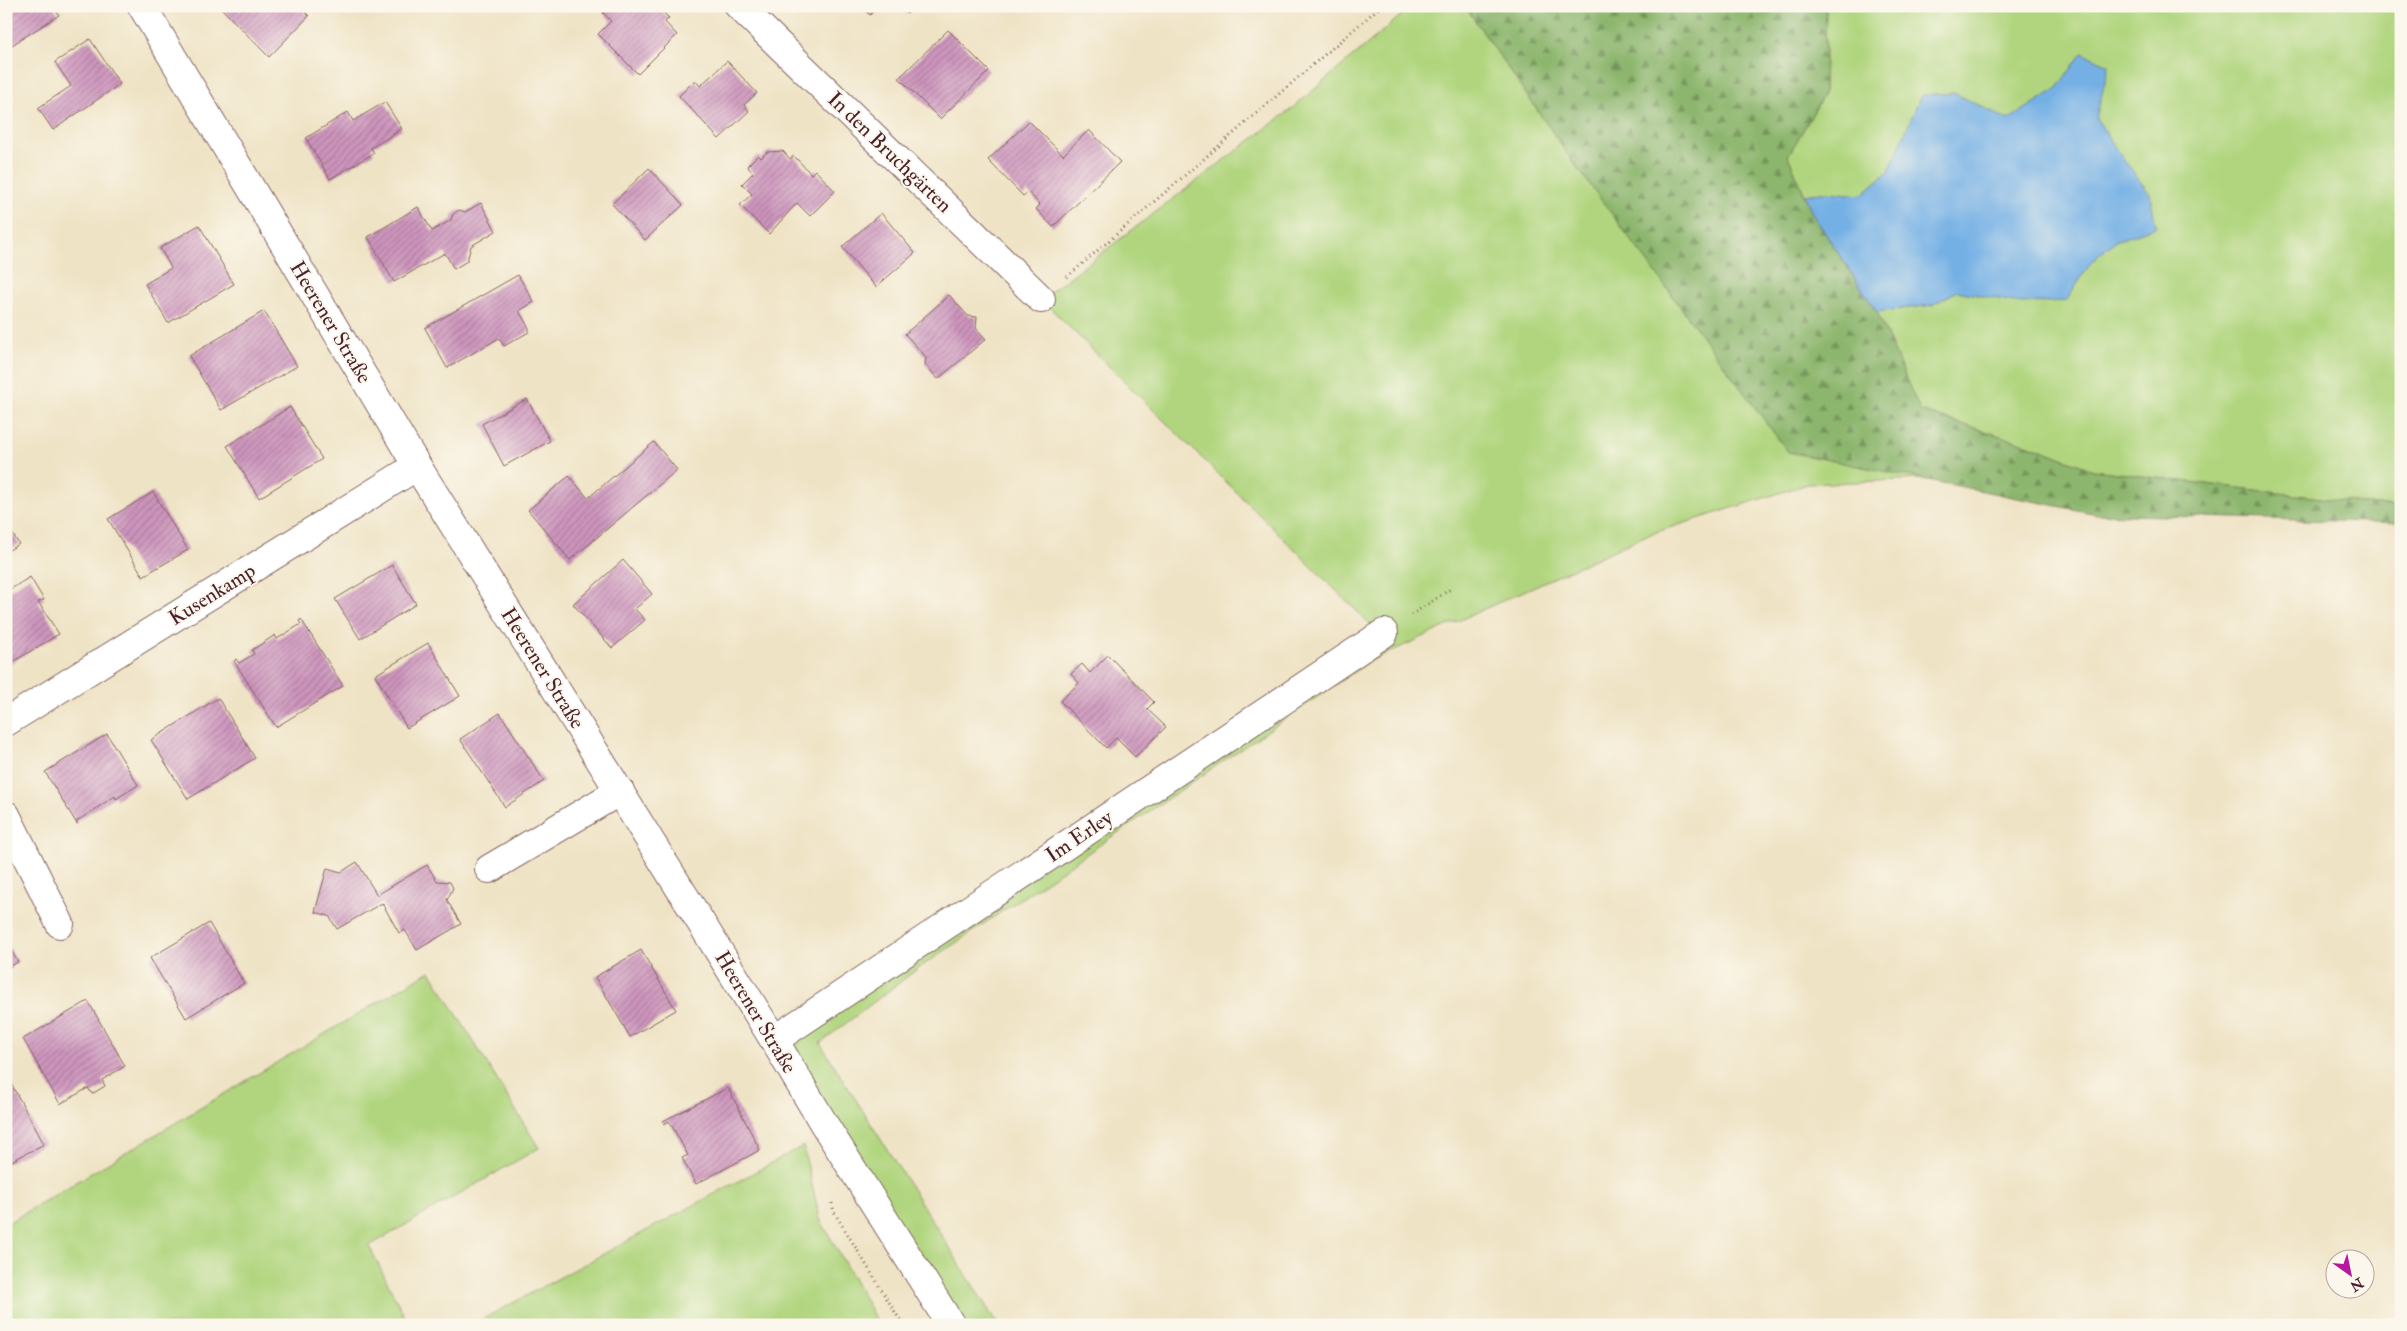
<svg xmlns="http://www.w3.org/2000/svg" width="2407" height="1331" font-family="'IM FELL Double Pica',serif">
  <defs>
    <pattern id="forest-firs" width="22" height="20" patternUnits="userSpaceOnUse" patternTransform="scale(1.25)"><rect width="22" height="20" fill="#8cb66d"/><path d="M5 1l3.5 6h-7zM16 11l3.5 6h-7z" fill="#74935a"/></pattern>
    <pattern id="building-hatch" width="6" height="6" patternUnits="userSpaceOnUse" patternTransform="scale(1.25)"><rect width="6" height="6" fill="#cd95bd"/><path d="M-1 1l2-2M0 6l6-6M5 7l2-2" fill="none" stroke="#a8799a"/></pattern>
  </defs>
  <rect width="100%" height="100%" fill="#fbf7ec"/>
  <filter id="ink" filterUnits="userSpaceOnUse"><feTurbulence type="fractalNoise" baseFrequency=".02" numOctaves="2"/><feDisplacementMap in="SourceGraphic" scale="10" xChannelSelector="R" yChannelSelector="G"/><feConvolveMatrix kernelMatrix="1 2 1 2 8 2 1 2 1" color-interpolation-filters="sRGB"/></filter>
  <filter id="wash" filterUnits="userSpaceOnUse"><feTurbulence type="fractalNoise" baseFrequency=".0096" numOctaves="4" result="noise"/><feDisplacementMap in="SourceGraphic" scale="20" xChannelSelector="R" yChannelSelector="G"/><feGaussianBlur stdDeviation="1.12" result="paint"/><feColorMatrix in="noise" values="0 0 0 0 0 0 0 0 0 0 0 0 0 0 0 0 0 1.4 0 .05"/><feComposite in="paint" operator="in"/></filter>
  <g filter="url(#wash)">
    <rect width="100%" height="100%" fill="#efe3c5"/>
    <g fill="#b0d57e" stroke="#7d7a54">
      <path d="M1412 6H1465L1571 159 1788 451 1925 479 1808 484 1647 535 1370 661 916 970 820 1043 998 1325H953L774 1040 1381 635 1041 299 1289 111Z"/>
      <path d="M1826 6H2401V508L2093 470 2029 445 1920 411 1877 312 1932 305 1957 291 2020 303 2066 301 2092 261 2115 241 2156 227 2121 156 2096 118 2108 65 2082 53 2058 88 2008 120 1954 93 1922 95 1889 171 1861 195 1828 192 1805 195 1788 156 1824 94Z"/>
      <path d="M430 971 539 1148 369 1246 409 1325H6V1224Z"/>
      <path d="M803 1146 820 1219 879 1325H472Z"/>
    </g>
    <path fill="url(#forest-firs)" stroke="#6b6a4c" d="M1465 6H1826L1824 94 1788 156 1812 213 1877 312 1920 411 2029 445 2093 470 2401 508V523L2097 514 1788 452 1571 159Z"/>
    <path fill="#74b0e5" stroke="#5f6888" d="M2082 53 2109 65 2096 118 2121 156 2150 194 2156 227 2115 241 2092 261 2066 301 2020 303 1957 291 1932 305 1877 312 1812 213 1805 195 1828 192 1861 195 1889 171 1921 95 1954 93 2008 120 2058 88Z"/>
    <g id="blocks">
      <g fill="url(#building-hatch)">
        <path d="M6 6H53L59 15 12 45 6 37Z"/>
        <path d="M219 6H299L309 16 269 57Z"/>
        <path d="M610 6H640L643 9 646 6H657L669 18 665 22 677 35 638 74 598 34 611 21 603 13Z"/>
        <path d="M861 6H878L870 15Z"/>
        <path d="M899 6H915L907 14Z"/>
        <path d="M948 30 989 71 940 119 899 78Z"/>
        <path d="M90 39 120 84 53 130 38 108 71 86 55 62Z"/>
        <path d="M727 61 757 93 744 105 749 111 719 139 679 96 695 80 700 86Z"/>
        <path d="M385 102 402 129 371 148 374 153 330 179 306 138 348 112 353 121Z"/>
        <path d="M1029 121 1063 155 1089 130 1120 162 1053 227 1036 209 1040 205 1028 192 1023 196 988 160Z"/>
        <path d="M783 151 790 159 794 156 811 174 815 170 835 191 810 216 797 203 769 234 740 205 752 194 742 184 753 173 747 166 758 155 761 158 767 152Z"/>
        <path d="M649 168 683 205 645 240 612 204Z"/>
        <path d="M481 203 496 231 471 246 467 261 454 269 445 253 394 282 368 237 418 207 432 231 451 220 453 214 459 210 465 212Z"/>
        <path d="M881 213 915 253 876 287 842 247Z"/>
        <path d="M199 225 234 284 168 323 145 284 171 268 160 248Z"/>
        <path d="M518 275 534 302 519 311 529 328V332L504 346 499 338 447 368 425 328Z"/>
        <path d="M949 295 968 316 977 317 976 328 986 339 938 379 925 364 926 357 905 334Z"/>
        <path d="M264 311 297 366 221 410 189 356Z"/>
        <path d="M527 399 550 441 504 466 482 424Z"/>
        <path d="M290 407 322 459 259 498 227 446Z"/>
        <path d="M654 442 677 470 570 560 528 510 569 476 588 498Z"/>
        <path d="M153 492 188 550 143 576 108 519Z"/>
        <path d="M6 524 19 544 6 552Z"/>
        <path d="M623 560 652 594 635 609 645 620 612 648 573 604Z"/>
        <path d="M392 565 416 604 360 639 335 599Z"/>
        <path d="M30 577 44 600 38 602 59 634 6 666V592Z"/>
        <path d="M301 619 343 686 276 727 234 661 236 659 239 663 254 654 252 650 275 635 277 639 301 624 299 621Z"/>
        <path d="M428 643 460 696 407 728 375 675Z"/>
        <path d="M1108 655 1154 702 1147 709 1166 727 1135 757 1116 738 1106 748 1060 701 1079 683 1071 674 1082 664 1090 673Z"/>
        <path d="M218 698 255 758 188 799 151 740Z"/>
        <path d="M500 713 544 781 505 807 460 739Z"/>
        <path d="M107 734 138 785 116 799 115 796 77 821V824L45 772Z"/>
        <path d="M357 862 377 895 427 865 437 881 450 882 453 888 447 900 461 924 417 950 405 930 399 933 382 903 337 929 329 916 315 912 327 868 341 872Z"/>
        <path d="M209 923 244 983 186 1018 150 958Z"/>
        <path d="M6 942 18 962 6 969Z"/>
        <path d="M641 950 676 1010 630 1037 595 977Z"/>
        <path d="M88 1001 125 1066 102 1080 105 1086 92 1094 88 1088 60 1104 23 1039Z"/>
        <path d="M8 1078 44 1144 6 1164V1079Z"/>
        <path d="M728 1088 760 1150 696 1184 682 1158 688 1155 669 1121 664 1124 663 1121Z"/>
      </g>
    </g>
  </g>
  <g filter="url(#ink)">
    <use href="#blocks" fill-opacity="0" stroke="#846461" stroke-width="1"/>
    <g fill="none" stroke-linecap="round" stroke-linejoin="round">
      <defs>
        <g id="minor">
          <path d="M142 6 417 466 774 1040 824 1124 951 1325"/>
          <path d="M739 6 1041 299"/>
          <path d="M6 722 417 466"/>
          <path d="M6 815 60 924"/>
          <path d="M489 869 620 791"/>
          <path d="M774 1040 1384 633"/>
        </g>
      </defs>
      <use href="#minor" stroke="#846461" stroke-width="30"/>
      <g stroke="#846461" stroke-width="3" stroke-dasharray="1 4" stroke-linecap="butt">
        <path d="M1067 277 1381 6"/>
        <path d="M1411 615 1452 588"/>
        <path d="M832 1203 834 1212 903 1325"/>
      </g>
      <use href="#minor" stroke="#fff" stroke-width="28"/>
    </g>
  </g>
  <g text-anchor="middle" stroke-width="4" stroke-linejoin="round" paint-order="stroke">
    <g font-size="21" fill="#4a1f2b" stroke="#fbf7ec">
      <text transform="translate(890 152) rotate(44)" y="7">In den Bruchgärten</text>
      <text transform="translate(331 322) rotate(59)" y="7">Heerener Straße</text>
      <text transform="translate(212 594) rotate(-32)" y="7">Kusenkamp</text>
      <text transform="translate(543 668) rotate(58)" y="7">Heerener Straße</text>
      <text transform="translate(1079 836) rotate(-34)" y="7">Im Erley</text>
      <text transform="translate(756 1012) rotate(59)" y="7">Heerener Straße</text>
    </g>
  </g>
  <rect width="2407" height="1331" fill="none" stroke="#fbf7ec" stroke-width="25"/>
  <g transform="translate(2350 1274) rotate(147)"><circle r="24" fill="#fbf7ec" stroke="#b4a19f"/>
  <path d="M0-4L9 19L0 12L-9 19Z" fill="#b5179e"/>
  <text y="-8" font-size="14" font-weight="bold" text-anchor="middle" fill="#4a1f2b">N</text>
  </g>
</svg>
